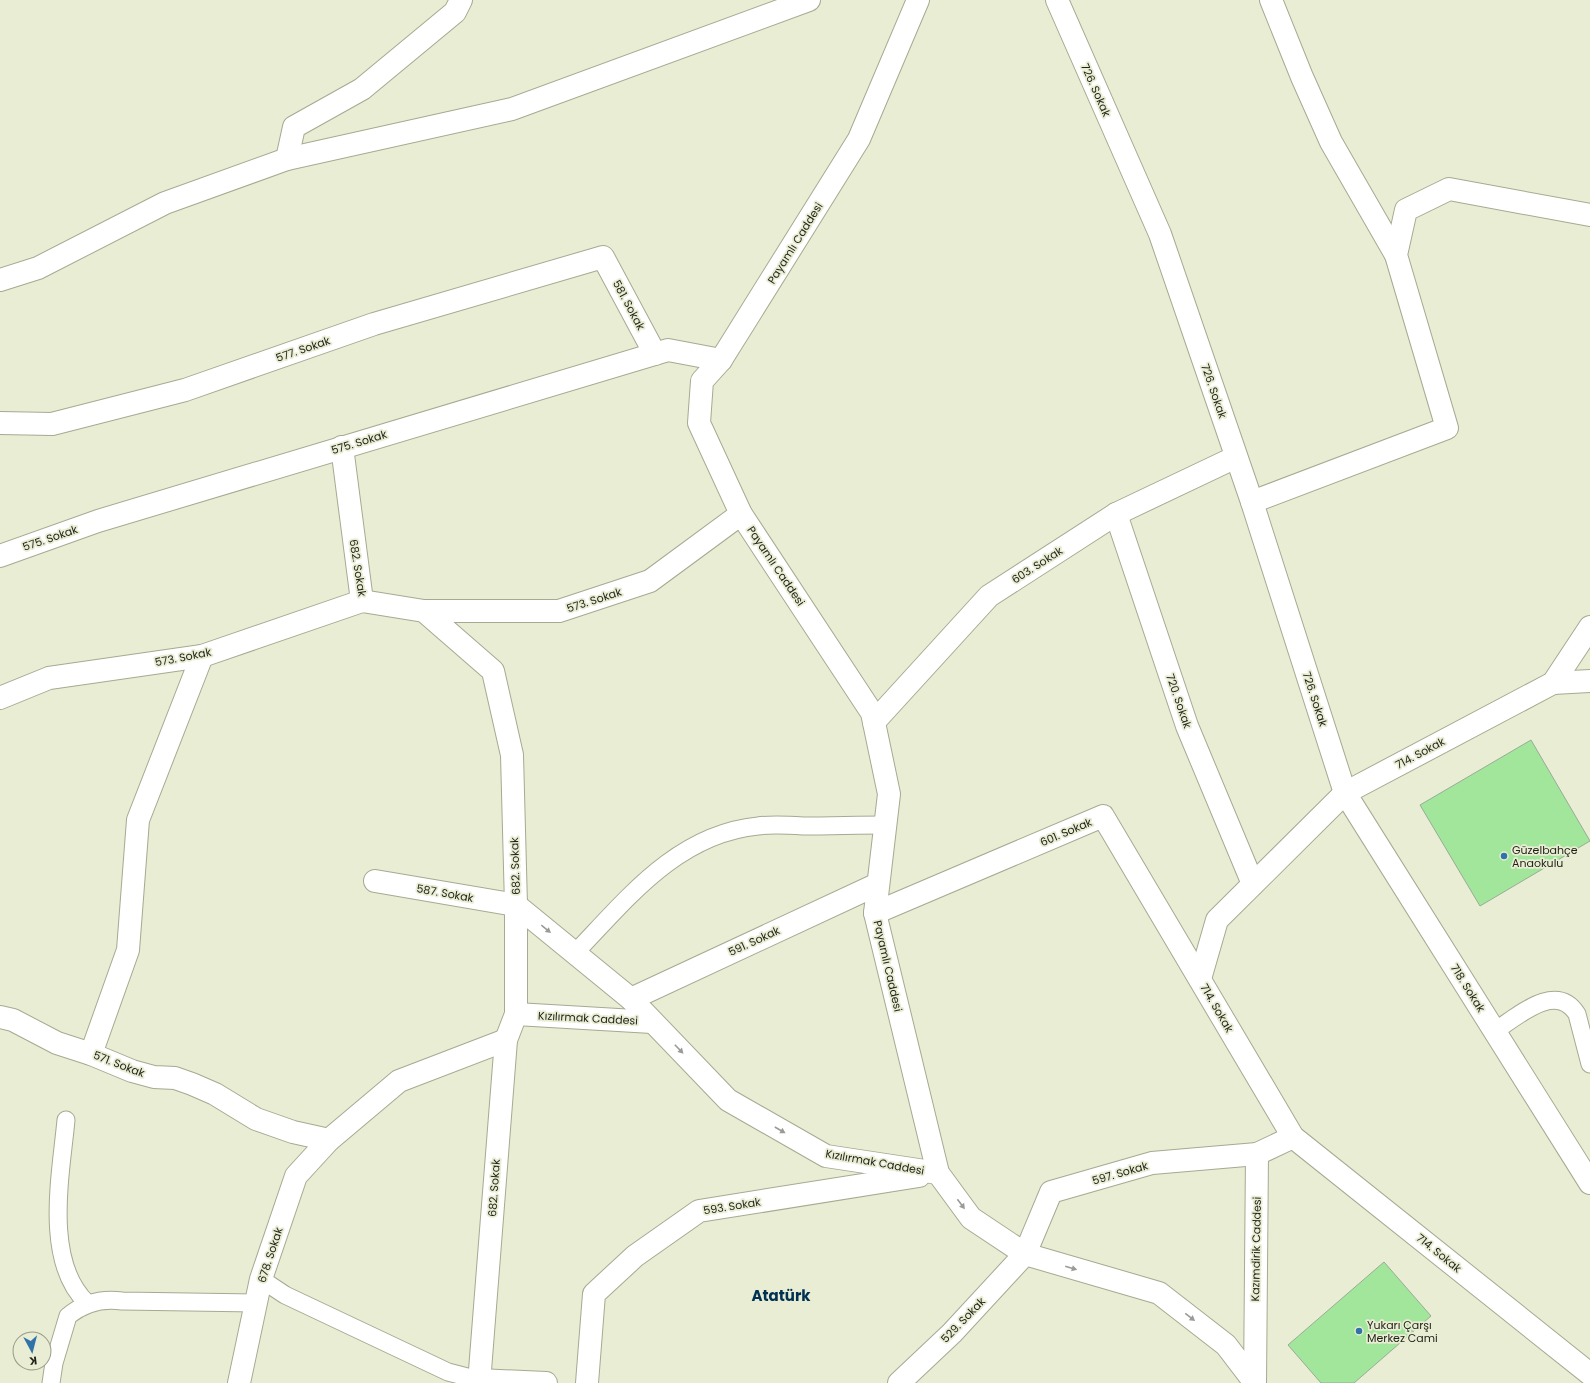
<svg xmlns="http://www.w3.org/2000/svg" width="1590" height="1383" font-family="Poppins,sans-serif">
  <rect width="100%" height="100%" fill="#e8edd3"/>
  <g fill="#a2e69c" stroke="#99ab97">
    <path d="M1531 740 1590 841 1480 906 1420 805Z"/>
    <path d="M1384 1262 1431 1316 1354 1383H1321L1288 1345Z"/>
  </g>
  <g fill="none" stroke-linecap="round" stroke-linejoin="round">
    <defs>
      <g id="lane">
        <path d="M575 953C627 899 677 834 758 826 772 824 788 825 803 826 831 826 858 825 885 825"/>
        <path d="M1495 1031C1518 1016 1556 981 1577 1014L1590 1064"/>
        <path d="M66 1120C61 1174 43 1261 87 1303"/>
        <path d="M261 1279 285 1295 448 1372 479 1380"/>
        <path d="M51 1383 54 1363 68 1316C84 1303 101 1298 122 1301L256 1303"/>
      </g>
      <g id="street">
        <path d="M1057 0 1160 234 1252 502 1345 793 1590 1183"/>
        <path d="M1271 0 1302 77 1331 142 1396 255"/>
        <path d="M287 159 294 127 362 89 455 12 461 0"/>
        <path d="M0 280 38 268 165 203 287 159 512 109 809 0"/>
        <path d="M0 423 52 424 185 390 374 324 603 257 655 354"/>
        <path d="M342 447 362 601"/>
        <path d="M1252 502 1447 428 1396 255 1406 210 1449 189 1590 215"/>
        <path d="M1116 514 1187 726 1253 884"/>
        <path d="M0 556 98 521 668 350 721 360"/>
        <path d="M424 611H559L650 581 741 514"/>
        <path d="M1553 683 1590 681"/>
        <path d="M0 698 49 678 202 656 362 601 424 611 493 671 512 755 516 905V1014L506 1040 479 1383"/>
        <path d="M874 722 989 596 1116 514 1236 457"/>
        <path d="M375 881 516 905 631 999 728 1100 826 1156 938 1173"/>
        <path d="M875 913 1103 816 1293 1137 1590 1374"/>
        <path d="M1200 979 1217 920 1345 793 1553 683 1590 627"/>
        <path d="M631 999 878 884"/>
        <path d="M516 1014 652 1022"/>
        <path d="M0 1017 13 1020 57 1043 91 1054 132 1071 154 1077 175 1078 192 1084 215 1094 256 1119 293 1132 329 1140"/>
        <path d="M91 1054 128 950 138 820 202 656"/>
        <path d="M479 1380 546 1383"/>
        <path d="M239 1383 261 1279 296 1176 329 1140 399 1081 506 1040"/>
        <path d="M587 1383 594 1294 635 1256 699 1211 919 1176"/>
        <path d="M899 1383 952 1333 1025 1254 1051 1192 1152 1163 1257 1154"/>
      </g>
      <g id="secondary">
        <path d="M918 0 859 139 721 360 702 381 699 423 741 514 872 713 889 794 875 913 938 1173 971 1218 1025 1254 1159 1293 1226 1345 1255 1383"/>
        <path d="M1255 1383 1257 1154 1293 1137"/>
      </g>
    </defs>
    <use href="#lane" stroke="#a5aa92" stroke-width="19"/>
    <use href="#street" stroke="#a5aa92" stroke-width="24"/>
    <use href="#secondary" stroke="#a5aa92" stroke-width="24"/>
    <use href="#lane" stroke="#fff" stroke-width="17"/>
    <use href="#street" stroke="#fff" stroke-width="22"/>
    <use href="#secondary" stroke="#fff" stroke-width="22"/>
  </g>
  <defs><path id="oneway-solid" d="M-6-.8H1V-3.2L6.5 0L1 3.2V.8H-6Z"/></defs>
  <g fill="#9a9b97">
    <use href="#oneway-solid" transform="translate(546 929) rotate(39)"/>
    <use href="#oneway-solid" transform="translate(679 1049) rotate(46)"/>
    <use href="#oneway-solid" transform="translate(780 1130) rotate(30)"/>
    <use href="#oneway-solid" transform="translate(961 1204) rotate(53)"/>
    <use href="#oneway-solid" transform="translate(1071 1268) rotate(16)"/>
    <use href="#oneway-solid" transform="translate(1190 1317) rotate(38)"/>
  </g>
  <g fill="#2f73a8" stroke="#e8edd3" stroke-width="1.5">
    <circle cx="1504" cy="856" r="4"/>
    <circle cx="1359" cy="1331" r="4"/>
  </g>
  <g text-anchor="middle" stroke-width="3.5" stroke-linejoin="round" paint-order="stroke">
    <g font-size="11" fill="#1f2017" stroke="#e8edd3">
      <text transform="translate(1096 90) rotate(66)" y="4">726. Sokak</text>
      <text transform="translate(795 243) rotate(-58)" y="4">Payamlı Caddesi</text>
      <text transform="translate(629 305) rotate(62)" y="4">581. Sokak</text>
      <text transform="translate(303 349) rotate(-19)" y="4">577. Sokak</text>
      <text transform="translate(1214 391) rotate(71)" y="4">726. Sokak</text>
      <text transform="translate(359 442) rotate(-17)" y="4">575. Sokak</text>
      <text transform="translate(50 538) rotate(-19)" y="4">575. Sokak</text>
      <text transform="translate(1037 565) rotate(-33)" y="4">603. Sokak</text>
      <text transform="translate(776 566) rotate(56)" y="4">Payamlı Caddesi</text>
      <text transform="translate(358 568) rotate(81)" y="4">682. Sokak</text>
      <text transform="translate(594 600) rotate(-18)" y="4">573. Sokak</text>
      <text transform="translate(183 657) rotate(-11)" y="4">573. Sokak</text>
      <text transform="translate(1315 699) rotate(72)" y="4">726. Sokak</text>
      <text transform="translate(1179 701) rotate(71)" y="4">720. Sokak</text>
      <text transform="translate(1420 753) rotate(-28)" y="4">714. Sokak</text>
      <text transform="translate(1066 832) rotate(-23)" y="4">601. Sokak</text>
      <text transform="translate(515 866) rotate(-92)" y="4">682. Sokak</text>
      <text transform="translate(445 893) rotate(10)" y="4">587. Sokak</text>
      <text transform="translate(754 941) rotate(-25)" y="4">591. Sokak</text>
      <text transform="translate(888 966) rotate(77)" y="4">Payamlı Caddesi</text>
      <text transform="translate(1468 988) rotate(58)" y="4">718. Sokak</text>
      <text transform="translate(1217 1008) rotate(60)" y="4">714. Sokak</text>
      <text transform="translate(588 1018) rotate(3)" y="4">Kızılırmak Caddesi</text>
      <text transform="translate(119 1064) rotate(21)" y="4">571. Sokak</text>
      <text transform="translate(875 1162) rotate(10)" y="4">Kızılırmak Caddesi</text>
      <text transform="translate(1120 1173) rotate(-16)" y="4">597. Sokak</text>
      <text transform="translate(494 1188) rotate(-86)" y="4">682. Sokak</text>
      <text transform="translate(732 1206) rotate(-9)" y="4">593. Sokak</text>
      <text transform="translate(1256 1249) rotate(-89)" y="4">Kazımdirik Caddesi</text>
      <text transform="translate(1439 1253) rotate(39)" y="4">714. Sokak</text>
      <text transform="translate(270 1255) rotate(-72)" y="4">678. Sokak</text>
      <text transform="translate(963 1320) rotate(-46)" y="4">529. Sokak</text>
    </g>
    <g font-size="11" fill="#1f2017" stroke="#e8edd3" text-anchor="start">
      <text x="1512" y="854">Güzelbahçe<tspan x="1512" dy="13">Anaokulu</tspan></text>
      <text x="1367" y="1329">Yukarı Çarşı<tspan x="1367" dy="13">Merkez Cami</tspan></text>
    </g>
    <g font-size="15" font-weight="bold" fill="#003154" stroke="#e8edd3">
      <text x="781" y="1301">Atatürk</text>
    </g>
  </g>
  <g transform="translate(32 1351) rotate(173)"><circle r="19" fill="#e8edd3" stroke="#989b88"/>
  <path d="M0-3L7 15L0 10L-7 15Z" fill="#2f73a8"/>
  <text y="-6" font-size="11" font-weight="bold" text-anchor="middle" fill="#1f2017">K</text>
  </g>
</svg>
